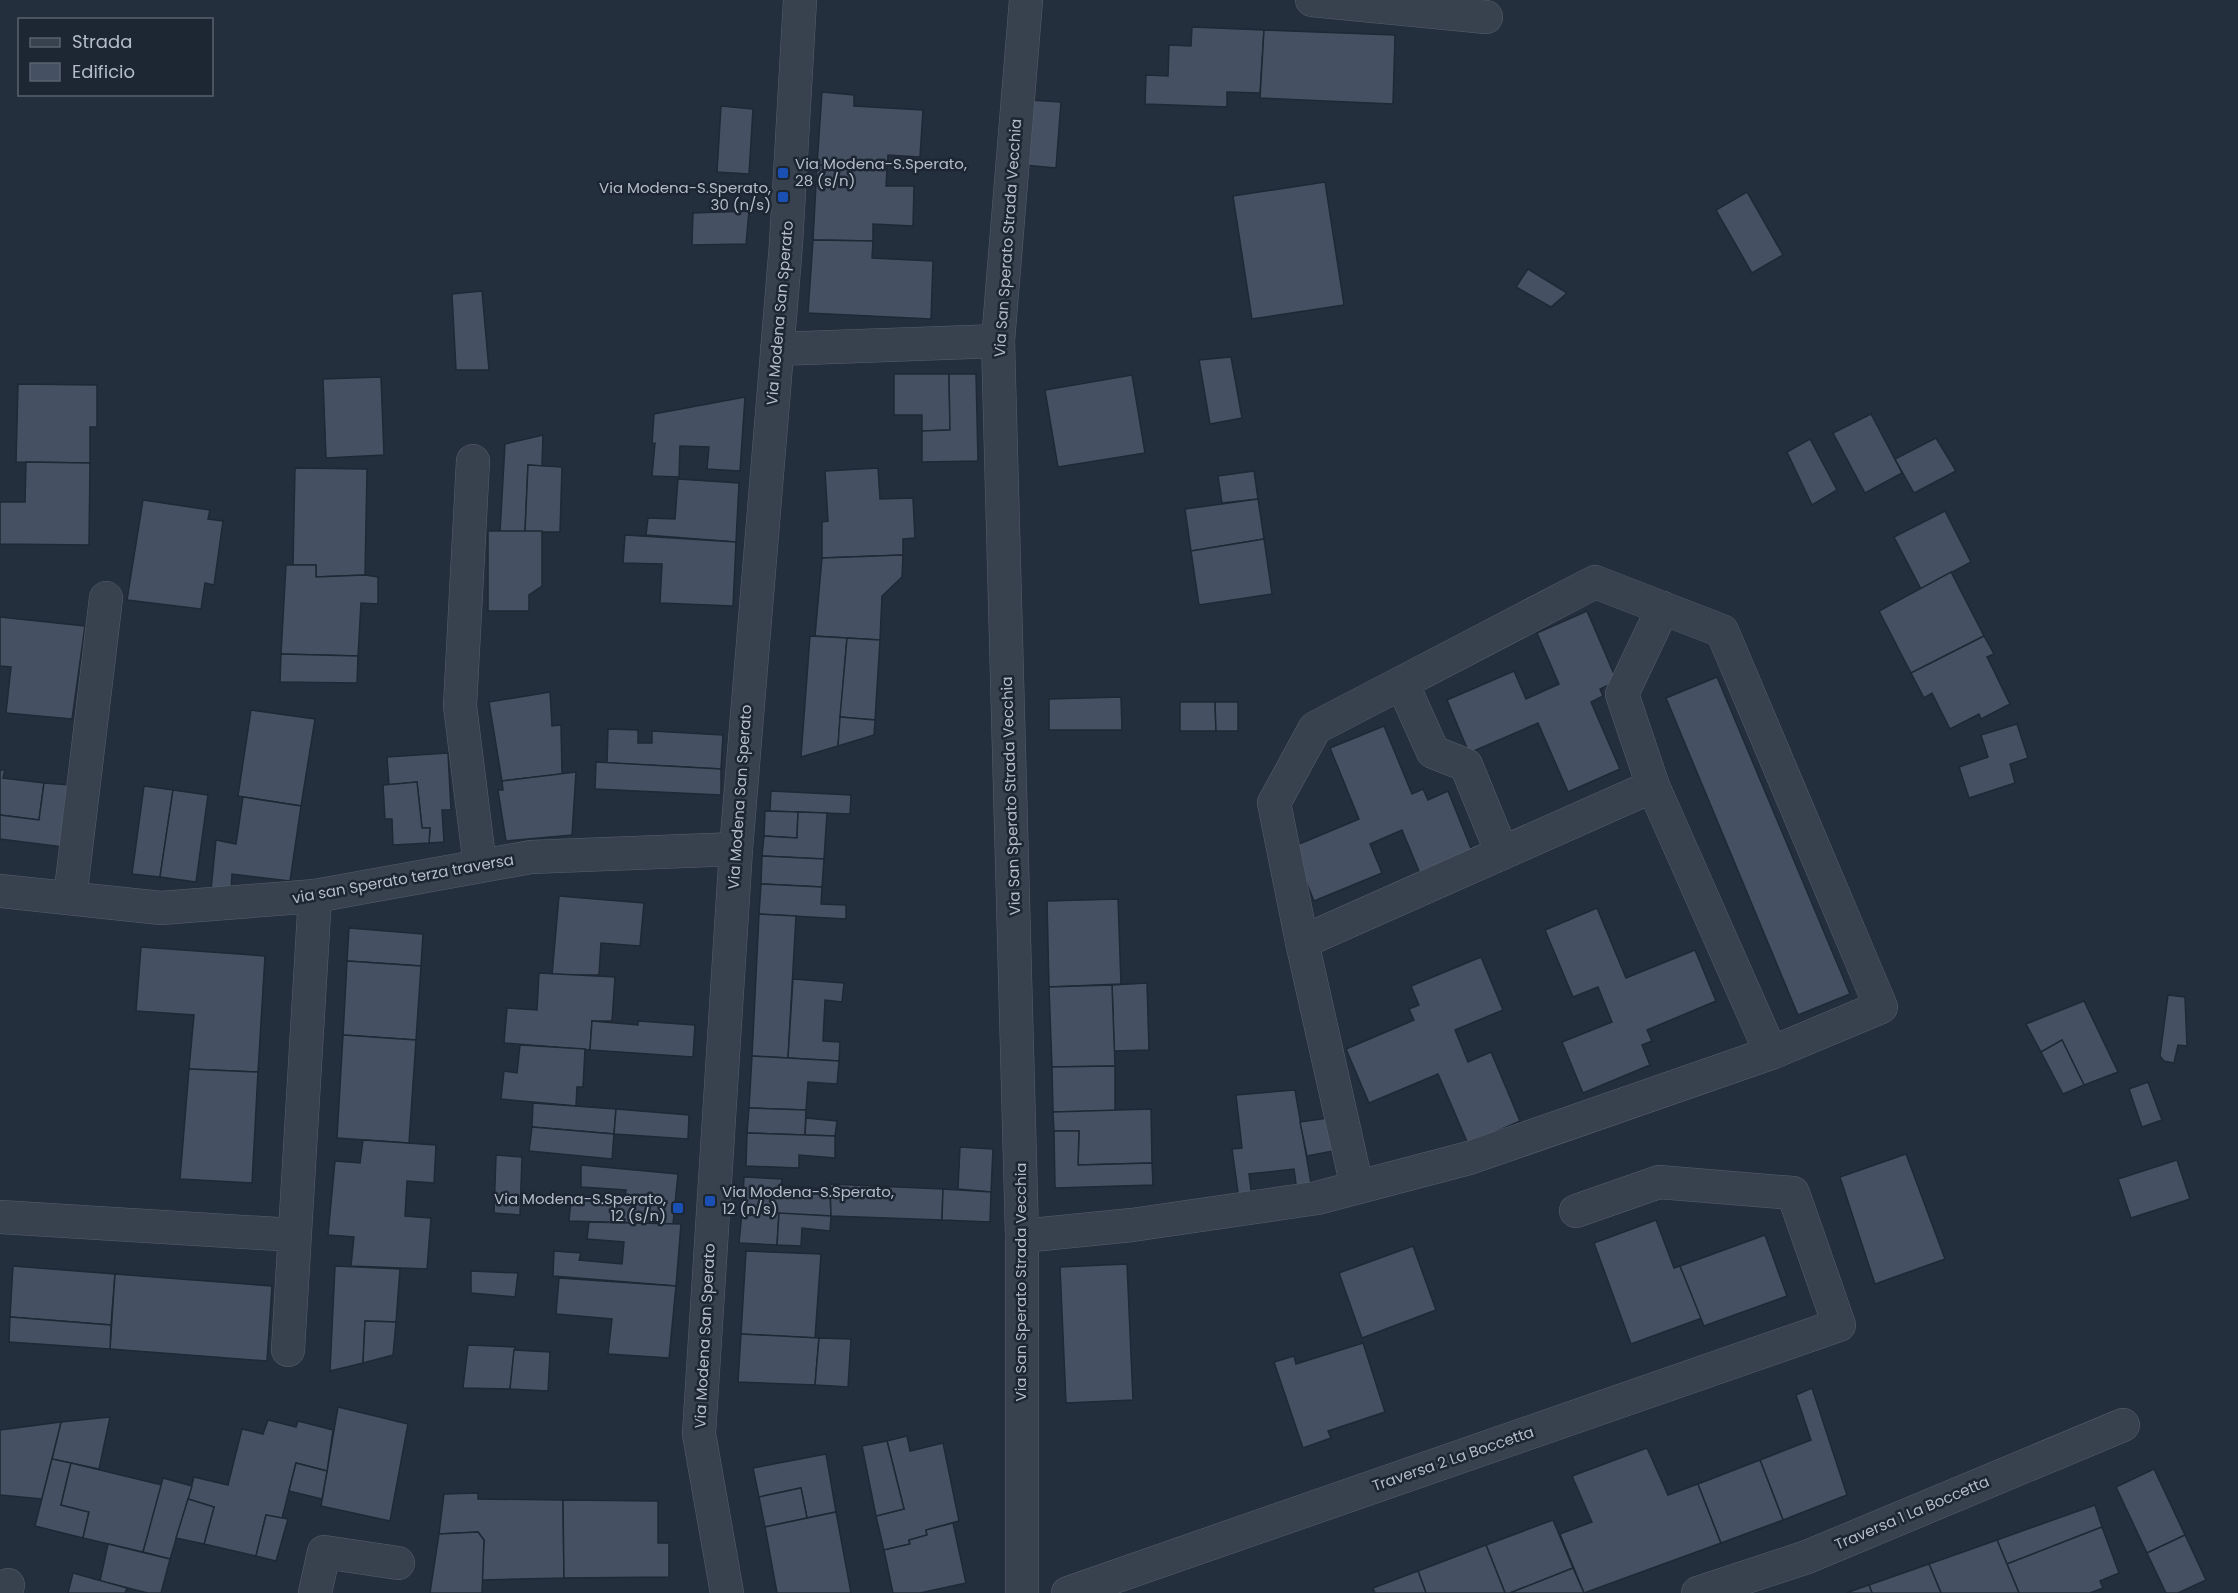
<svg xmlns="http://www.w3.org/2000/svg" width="2238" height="1593" font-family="Poppins,sans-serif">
  <rect width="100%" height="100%" fill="#242f3e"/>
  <g fill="#455162" stroke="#1f2835" stroke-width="1.5">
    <path d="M1192 27 1264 30 1260 93 1227 92V107L1145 104 1146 75 1168 76 1169 45 1191 46Z"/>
    <path d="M1264 30 1395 35 1393 104 1260 98Z"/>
    <path d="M822 92 854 95V106L923 110 920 157 888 155 887 169 817 165Z"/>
    <path d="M1029 100 1061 102 1056 168 1024 165Z"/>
    <path d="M721 106 753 109 749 174 717 172Z"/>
    <path d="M817 165 887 169 886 186H914L913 226 873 224V241L813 240Z"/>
    <path d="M1325 182 1344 305 1252 319 1233 196Z"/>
    <path d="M1747 192 1783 255 1752 273 1716 210Z"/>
    <path d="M749 211 746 244 692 245 693 213Z"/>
    <path d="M813 240 873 241 872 258 933 261 931 319 808 313Z"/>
    <path d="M1528 269 1567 293 1551 307 1516 287Z"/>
    <path d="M482 291 489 370H456L452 294Z"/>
    <path d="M1231 357 1242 418 1210 424 1199 360Z"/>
    <path d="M894 374H949L950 430 922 431V415H894Z"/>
    <path d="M949 374H976L978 461 922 462V431L950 430Z"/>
    <path d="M1132 375 1145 453 1058 467 1045 390Z"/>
    <path d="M381 377 384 455 326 458 323 379Z"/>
    <path d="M18 384 97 385V427H90V463L16 462Z"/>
    <path d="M745 397 740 471 707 469 709 447 680 446 679 477 652 476 655 443 652 444 654 414Z"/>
    <path d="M1871 414 1902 473 1865 493 1833 433Z"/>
    <path d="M543 435 542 466 528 465 525 532H500L505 444Z"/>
    <path d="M1936 438 1956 471 1914 493 1895 459Z"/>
    <path d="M1810 439 1837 490 1812 505 1787 452Z"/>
    <path d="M26 462 90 463 89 545 0 544V502H25Z"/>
    <path d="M528 465 562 467 560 532H525Z"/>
    <path d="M295 468 367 469 365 575 316 577V565H293Z"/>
    <path d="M878 468 880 499 913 498 915 538 903 539V555L822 558V522L828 521 825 471Z"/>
    <path d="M1254 471 1258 499 1222 503 1218 476Z"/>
    <path d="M678 479 739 483 736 542 646 535 648 518 675 519Z"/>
    <path d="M1258 499 1264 539 1191 551 1185 509Z"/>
    <path d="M143 500 210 510 208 519 223 521 214 585 205 583 201 609 127 600Z"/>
    <path d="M1945 511 1971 562 1921 589 1894 537Z"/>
    <path d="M488 531H542V586L529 595V611H488Z"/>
    <path d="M625 535 736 542 733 606 660 603 662 564 623 563Z"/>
    <path d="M1264 539 1272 594 1199 605 1191 551Z"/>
    <path d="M903 555 902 577 882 596 880 640 815 636 822 558Z"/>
    <path d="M286 565H316V577L365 575 378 577V604L361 603 358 656 281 654Z"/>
    <path d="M1951 572 1984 636 1911 673 1879 611Z"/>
    <path d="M1587 611 1617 681 1600 689 1603 696 1591 702 1620 769 1568 792 1538 723 1469 753 1447 700 1514 671 1526 699 1559 684 1537 633Z"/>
    <path d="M0 617 85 626 72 719 6 713 11 667 0 666Z"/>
    <path d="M810 636 847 638 838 746 801 757Z"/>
    <path d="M1984 636 1994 654 1987 657 2010 704 1981 719 1979 714 1950 729 1932 693 1924 698 1911 673Z"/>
    <path d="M847 638 880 640 875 720 840 717Z"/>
    <path d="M281 654 358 656 357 683 280 682Z"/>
    <path d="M1717 677 1850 994 1798 1015 1666 698Z"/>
    <path d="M550 692 552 726 561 725 562 774 502 781 489 702Z"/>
    <path d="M1121 697 1122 730H1049V699Z"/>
    <path d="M1180 702H1215L1216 731H1180Z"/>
    <path d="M1215 702H1238V731H1216Z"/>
    <path d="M251 710 315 719 301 806 238 796Z"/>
    <path d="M840 717 875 720 874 735 838 746Z"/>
    <path d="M2017 724 2028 758 2010 764 2015 783 1969 798 1959 767 1988 757 1981 735Z"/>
    <path d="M1384 726 1412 794 1423 789 1428 800 1448 791 1476 861 1424 883 1402 830 1370 844 1382 873 1314 901 1292 847 1359 819 1330 748Z"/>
    <path d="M608 729 638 730V743H652V731L723 735 721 769 607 763Z"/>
    <path d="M448 753 451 810H442L444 842 429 843 430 828H422L417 782 389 785 387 757Z"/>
    <path d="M596 762 721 769V795L595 789Z"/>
    <path d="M0 770H5L3 778 44 783 39 820 0 815Z"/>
    <path d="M576 772 572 835 506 841 498 790H503L502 781Z"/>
    <path d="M417 782 422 828H430L429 843 393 845 392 819H385L383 785Z"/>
    <path d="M44 783 71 785 63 847 0 839V815L39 820Z"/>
    <path d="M144 786 173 790 160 877 132 874Z"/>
    <path d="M173 790 208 795 196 882 160 877Z"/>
    <path d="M771 791 851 795 850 814 770 811Z"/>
    <path d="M243 797 301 806 290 881 232 874 231 892 211 890 216 840 236 844Z"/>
    <path d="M765 811 798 812 797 838 764 836Z"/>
    <path d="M798 812 827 813 824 859 762 856 764 836 797 838Z"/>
    <path d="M762 856 824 859 822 887 761 884Z"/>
    <path d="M761 884 822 887 821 904 846 905V919L759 914Z"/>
    <path d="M559 896 644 903 640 946 601 943 599 975H552Z"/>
    <path d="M1118 899 1121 984 1049 987 1047 901Z"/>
    <path d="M1597 908 1626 978 1695 950 1716 1001 1647 1030 1652 1041 1642 1045 1650 1065 1583 1093 1562 1042 1612 1022 1598 987 1573 997 1545 930Z"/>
    <path d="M759 914 796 916 788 1058 752 1056Z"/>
    <path d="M349 928 423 934 421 966 347 961Z"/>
    <path d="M141 947 265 956 258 1072 189 1069 194 1015 136 1011Z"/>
    <path d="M1481 957 1503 1010 1455 1030 1468 1062 1491 1052 1520 1121 1468 1144 1438 1074 1369 1103 1346 1049 1414 1020 1409 1009 1419 1005 1411 986Z"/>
    <path d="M347 961 421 966 416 1040 343 1035Z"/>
    <path d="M539 973 615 977 612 1021H592L590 1050 504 1043 507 1008 537 1010Z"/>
    <path d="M793 979 844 983 842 1002 825 1000 823 1041 840 1042 839 1061 788 1058Z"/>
    <path d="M1147 983 1149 1050 1114 1051 1112 985Z"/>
    <path d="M1112 985 1115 1066 1052 1067 1049 987Z"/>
    <path d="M2168 995 2185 997 2187 1046 2178 1045 2174 1063 2164 1061 2160 1056Z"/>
    <path d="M2084 1001 2118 1072 2084 1085 2062 1040 2041 1052 2026 1024Z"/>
    <path d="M592 1021 638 1025V1021L695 1025 693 1057 590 1050Z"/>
    <path d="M343 1035 416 1040 409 1143 337 1138Z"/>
    <path d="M2062 1040 2084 1085 2063 1094 2041 1052Z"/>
    <path d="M520 1045 585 1049 583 1087H577L576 1106 501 1099 504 1071 517 1073Z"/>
    <path d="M752 1056 839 1061 837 1084 808 1082 806 1110 749 1108Z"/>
    <path d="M1115 1066V1111L1053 1112 1052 1067Z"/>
    <path d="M189 1069 258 1072 252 1183 180 1179Z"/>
    <path d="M2148 1082 2162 1120 2142 1127 2129 1089Z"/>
    <path d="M1295 1090 1312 1189 1297 1191 1294 1169 1249 1174 1252 1198 1239 1199 1232 1149 1242 1148 1236 1095Z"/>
    <path d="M533 1103 616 1109 614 1134 532 1127Z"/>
    <path d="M749 1108 806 1110 805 1135 747 1133Z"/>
    <path d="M616 1109 689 1115 688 1139 614 1134Z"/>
    <path d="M1151 1109 1152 1163 1078 1165 1079 1131H1054L1053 1112Z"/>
    <path d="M806 1118 837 1121 835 1136 805 1135Z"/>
    <path d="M1328 1118 1333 1151 1307 1156 1300 1122Z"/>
    <path d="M532 1127 614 1134 612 1159 529 1151Z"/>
    <path d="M1054 1131H1079L1078 1165 1152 1163 1153 1185 1055 1188Z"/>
    <path d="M747 1133 835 1136V1158L799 1155V1168L746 1166Z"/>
    <path d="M363 1140 436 1145 434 1183 407 1181 405 1216 431 1218 427 1269 351 1266 354 1237 328 1235 335 1161 360 1163Z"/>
    <path d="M960 1147 993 1149 991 1192 958 1189Z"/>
    <path d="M1906 1154 1945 1259 1875 1284 1840 1177Z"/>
    <path d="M496 1155 522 1157 520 1215 494 1213Z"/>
    <path d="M2177 1160 2190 1199 2131 1218 2118 1179Z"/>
    <path d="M581 1165 678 1174 673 1224 569 1221 571 1199 624 1204 626 1190 581 1187Z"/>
    <path d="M744 1177 782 1179 781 1186 830 1189 831 1216 742 1212Z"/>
    <path d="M830 1184 943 1189 942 1220 831 1216Z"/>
    <path d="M943 1189 991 1192 990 1222 942 1220Z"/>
    <path d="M742 1212 779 1213 777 1245 739 1243Z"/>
    <path d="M779 1213 831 1216 830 1231 802 1228 801 1246 777 1245Z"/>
    <path d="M1656 1220 1674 1268 1680 1266 1702 1318 1631 1344 1594 1243Z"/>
    <path d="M589 1222 681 1224 676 1286 553 1276 554 1251 581 1253 579 1260 622 1264 624 1242 587 1239Z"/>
    <path d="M1765 1235 1787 1296 1704 1326 1680 1266Z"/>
    <path d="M1413 1246 1436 1310 1362 1338 1339 1273Z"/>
    <path d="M746 1251 821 1254 815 1338 741 1334Z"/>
    <path d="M1127 1264 1133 1400 1066 1403 1060 1267Z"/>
    <path d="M13 1266 115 1274 111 1325 10 1317Z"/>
    <path d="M335 1266 400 1269 396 1322 365 1321 363 1363 330 1371Z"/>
    <path d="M471 1271 518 1273 515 1297 471 1293Z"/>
    <path d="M115 1274 272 1286 267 1361 110 1349Z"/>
    <path d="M559 1278 676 1286 669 1358 608 1354 612 1319 556 1314Z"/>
    <path d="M10 1317 111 1325 110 1349 9 1342Z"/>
    <path d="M365 1321 396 1322 393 1355 363 1363Z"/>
    <path d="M741 1334 819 1338 815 1385 738 1382Z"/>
    <path d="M819 1338 851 1339 848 1387 815 1385Z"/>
    <path d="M1363 1343 1385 1412 1328 1431 1331 1438 1303 1448 1274 1362 1294 1356 1296 1364Z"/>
    <path d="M468 1345 515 1347 510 1389 463 1388Z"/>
    <path d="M514 1350 550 1352 548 1391 510 1389Z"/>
    <path d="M1812 1388 1847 1495 1783 1520 1760 1460 1811 1440 1796 1395Z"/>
    <path d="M338 1407 408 1424 390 1521 321 1506Z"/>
    <path d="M110 1417 99 1469 52 1459 61 1422Z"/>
    <path d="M268 1420 296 1427 298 1421 333 1430 327 1471 296 1463 282 1518 266 1515 256 1556 204 1544 214 1507 188 1499 194 1477 228 1485 242 1429 263 1434Z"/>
    <path d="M61 1422 42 1499 0 1495V1430Z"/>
    <path d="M907 1436 910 1451 943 1443 959 1521 926 1530 927 1535 909 1540 910 1544 884 1550 876 1516 904 1509 887 1441Z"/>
    <path d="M887 1441 904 1509 876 1516 862 1446Z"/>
    <path d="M1647 1448 1668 1495 1698 1484 1721 1543 1584 1593 1560 1534 1592 1522 1572 1476Z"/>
    <path d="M826 1454 836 1512 807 1518 801 1488 759 1497 753 1468Z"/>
    <path d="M52 1459 71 1463 61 1505 89 1512 83 1538 35 1526Z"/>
    <path d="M1760 1460 1783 1520 1721 1543 1698 1484Z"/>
    <path d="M71 1463 162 1485 143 1552 83 1538 89 1512 61 1505Z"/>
    <path d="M296 1463 327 1471 322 1499 289 1491Z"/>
    <path d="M2154 1469 2185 1535 2147 1553 2116 1487Z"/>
    <path d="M163 1478 192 1486 170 1559 143 1552Z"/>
    <path d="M801 1488 807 1518 765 1527 759 1497Z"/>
    <path d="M478 1493V1499L563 1500 564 1578 482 1580 484 1540 478 1532 439 1534 444 1494Z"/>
    <path d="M188 1499 214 1507 204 1544 176 1538Z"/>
    <path d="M563 1500 658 1501V1543H669V1577L564 1578Z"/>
    <path d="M2095 1505 2102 1527 2007 1564 1997 1540Z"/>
    <path d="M836 1512 851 1593H777L765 1527Z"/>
    <path d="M266 1515 288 1519 276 1561 256 1556Z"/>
    <path d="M1553 1520 1573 1568 1510 1593H1505L1486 1545Z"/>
    <path d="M953 1523 966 1583 920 1593H893L884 1550 910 1544 909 1540 927 1535 926 1530Z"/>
    <path d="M2102 1527 2119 1573 2100 1581 2103 1588 2090 1593H2019L2007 1564Z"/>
    <path d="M478 1532 484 1540 482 1593H430L439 1534Z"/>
    <path d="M2185 1535 2206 1580 2178 1593H2166L2147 1553Z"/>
    <path d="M1997 1540 2019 1593H1941L1929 1564Z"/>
    <path d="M108 1544 170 1559 161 1593H148L100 1581Z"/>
    <path d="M1486 1545 1505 1593H1426L1418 1571Z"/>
    <path d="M1929 1564 1941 1593H1872L1869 1585Z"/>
    <path d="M1573 1568 1584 1593H1510Z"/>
    <path d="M1418 1571 1426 1593H1375L1373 1588Z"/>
    <path d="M73 1573 127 1588 125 1593H68Z"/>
    <path d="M1869 1585 1872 1593H1846Z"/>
  </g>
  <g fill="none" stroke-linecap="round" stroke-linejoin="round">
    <defs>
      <g id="minor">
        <path d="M1312 0 1486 17"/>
        <path d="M777 349 998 341"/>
        <path d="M473 461 460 706 480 866"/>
        <path d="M1663 608 1622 694 1653 786 1771 1053"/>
        <path d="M1402 683 1433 752 1466 765 1502 853"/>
        <path d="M0 891 161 908 315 896 531 857 736 849"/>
        <path d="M70 898 106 598"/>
        <path d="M1302 942 1653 786"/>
        <path d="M0 1217 294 1235"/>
        <path d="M1022 1236 1132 1225 1317 1198 1469 1158 1771 1053 1881 1007 1722 631 1595 582 1315 728 1274 803 1302 942 1357 1187"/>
        <path d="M288 1350 315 896"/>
        <path d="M6 1593 8 1585"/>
        <path d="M315 1593 324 1552 398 1563"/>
        <path d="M727 1593 699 1434 736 849 786 244 800 0"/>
        <path d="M1022 1593V1236L998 341 1026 0"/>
        <path d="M1068 1593 1839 1325 1793 1193 1659 1182 1576 1211"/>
        <path d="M1698 1593 1807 1557 2123 1425"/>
      </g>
    </defs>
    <use href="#minor" stroke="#565f6c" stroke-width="34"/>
    <use href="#minor" stroke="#38414e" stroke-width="33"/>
  </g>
  <g fill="#1a4fb4" stroke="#1d2633" stroke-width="2">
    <rect x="777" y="167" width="12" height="12" rx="3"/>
    <rect x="777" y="191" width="12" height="12" rx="3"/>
    <rect x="704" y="1195" width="12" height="12" rx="3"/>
    <rect x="672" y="1202" width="12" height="12" rx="3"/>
  </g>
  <g text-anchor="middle" stroke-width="5" stroke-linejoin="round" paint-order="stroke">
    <g font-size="15" fill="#b4bcc9" stroke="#1d2633" text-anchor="start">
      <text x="795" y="169">Via Modena-S.Sperato,<tspan x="795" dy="17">28 (s/n)</tspan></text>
      <text x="771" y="193" text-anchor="end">Via Modena-S.Sperato,<tspan x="771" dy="17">30 (n/s)</tspan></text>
      <text x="722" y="1197">Via Modena-S.Sperato,<tspan x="722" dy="17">12 (n/s)</tspan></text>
      <text x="666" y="1204" text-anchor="end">Via Modena-S.Sperato,<tspan x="666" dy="17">12 (s/n)</tspan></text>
    </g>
    <g font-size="15" fill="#b4bcc9" stroke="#1d2633">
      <text transform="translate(1008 238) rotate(-86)" y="5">Via San Sperato Strada Vecchia</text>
      <text transform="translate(780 313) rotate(-85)" y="5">Via Modena San Sperato</text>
      <text transform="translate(1011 796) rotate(-92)" y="5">Via San Sperato Strada Vecchia</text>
      <text transform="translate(740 797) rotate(-86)" y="5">Via Modena San Sperato</text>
      <text transform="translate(403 879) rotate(-10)" y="5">via san Sperato terza traversa</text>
      <text transform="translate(1021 1282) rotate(-90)" y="5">Via San Sperato Strada Vecchia</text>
      <text transform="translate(705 1336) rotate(-87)" y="5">Via Modena San Sperato</text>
      <text transform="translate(1453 1459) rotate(-19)" y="5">Traversa 2 La Boccetta</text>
      <text transform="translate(1912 1513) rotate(-23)" y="5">Traversa 1 La Boccetta</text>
    </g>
  </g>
  <rect x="18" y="18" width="195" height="78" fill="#1d2633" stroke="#59626f" stroke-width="1.5"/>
  <rect x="30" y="38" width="30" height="9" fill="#38414e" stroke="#59626f" stroke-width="1.5"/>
  <text x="72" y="48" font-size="18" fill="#b4bcc9">Strada</text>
  <rect x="30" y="63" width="30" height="18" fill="#455162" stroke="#59626f" stroke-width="1.5"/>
  <text x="72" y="78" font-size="18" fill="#b4bcc9">Edificio</text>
</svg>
